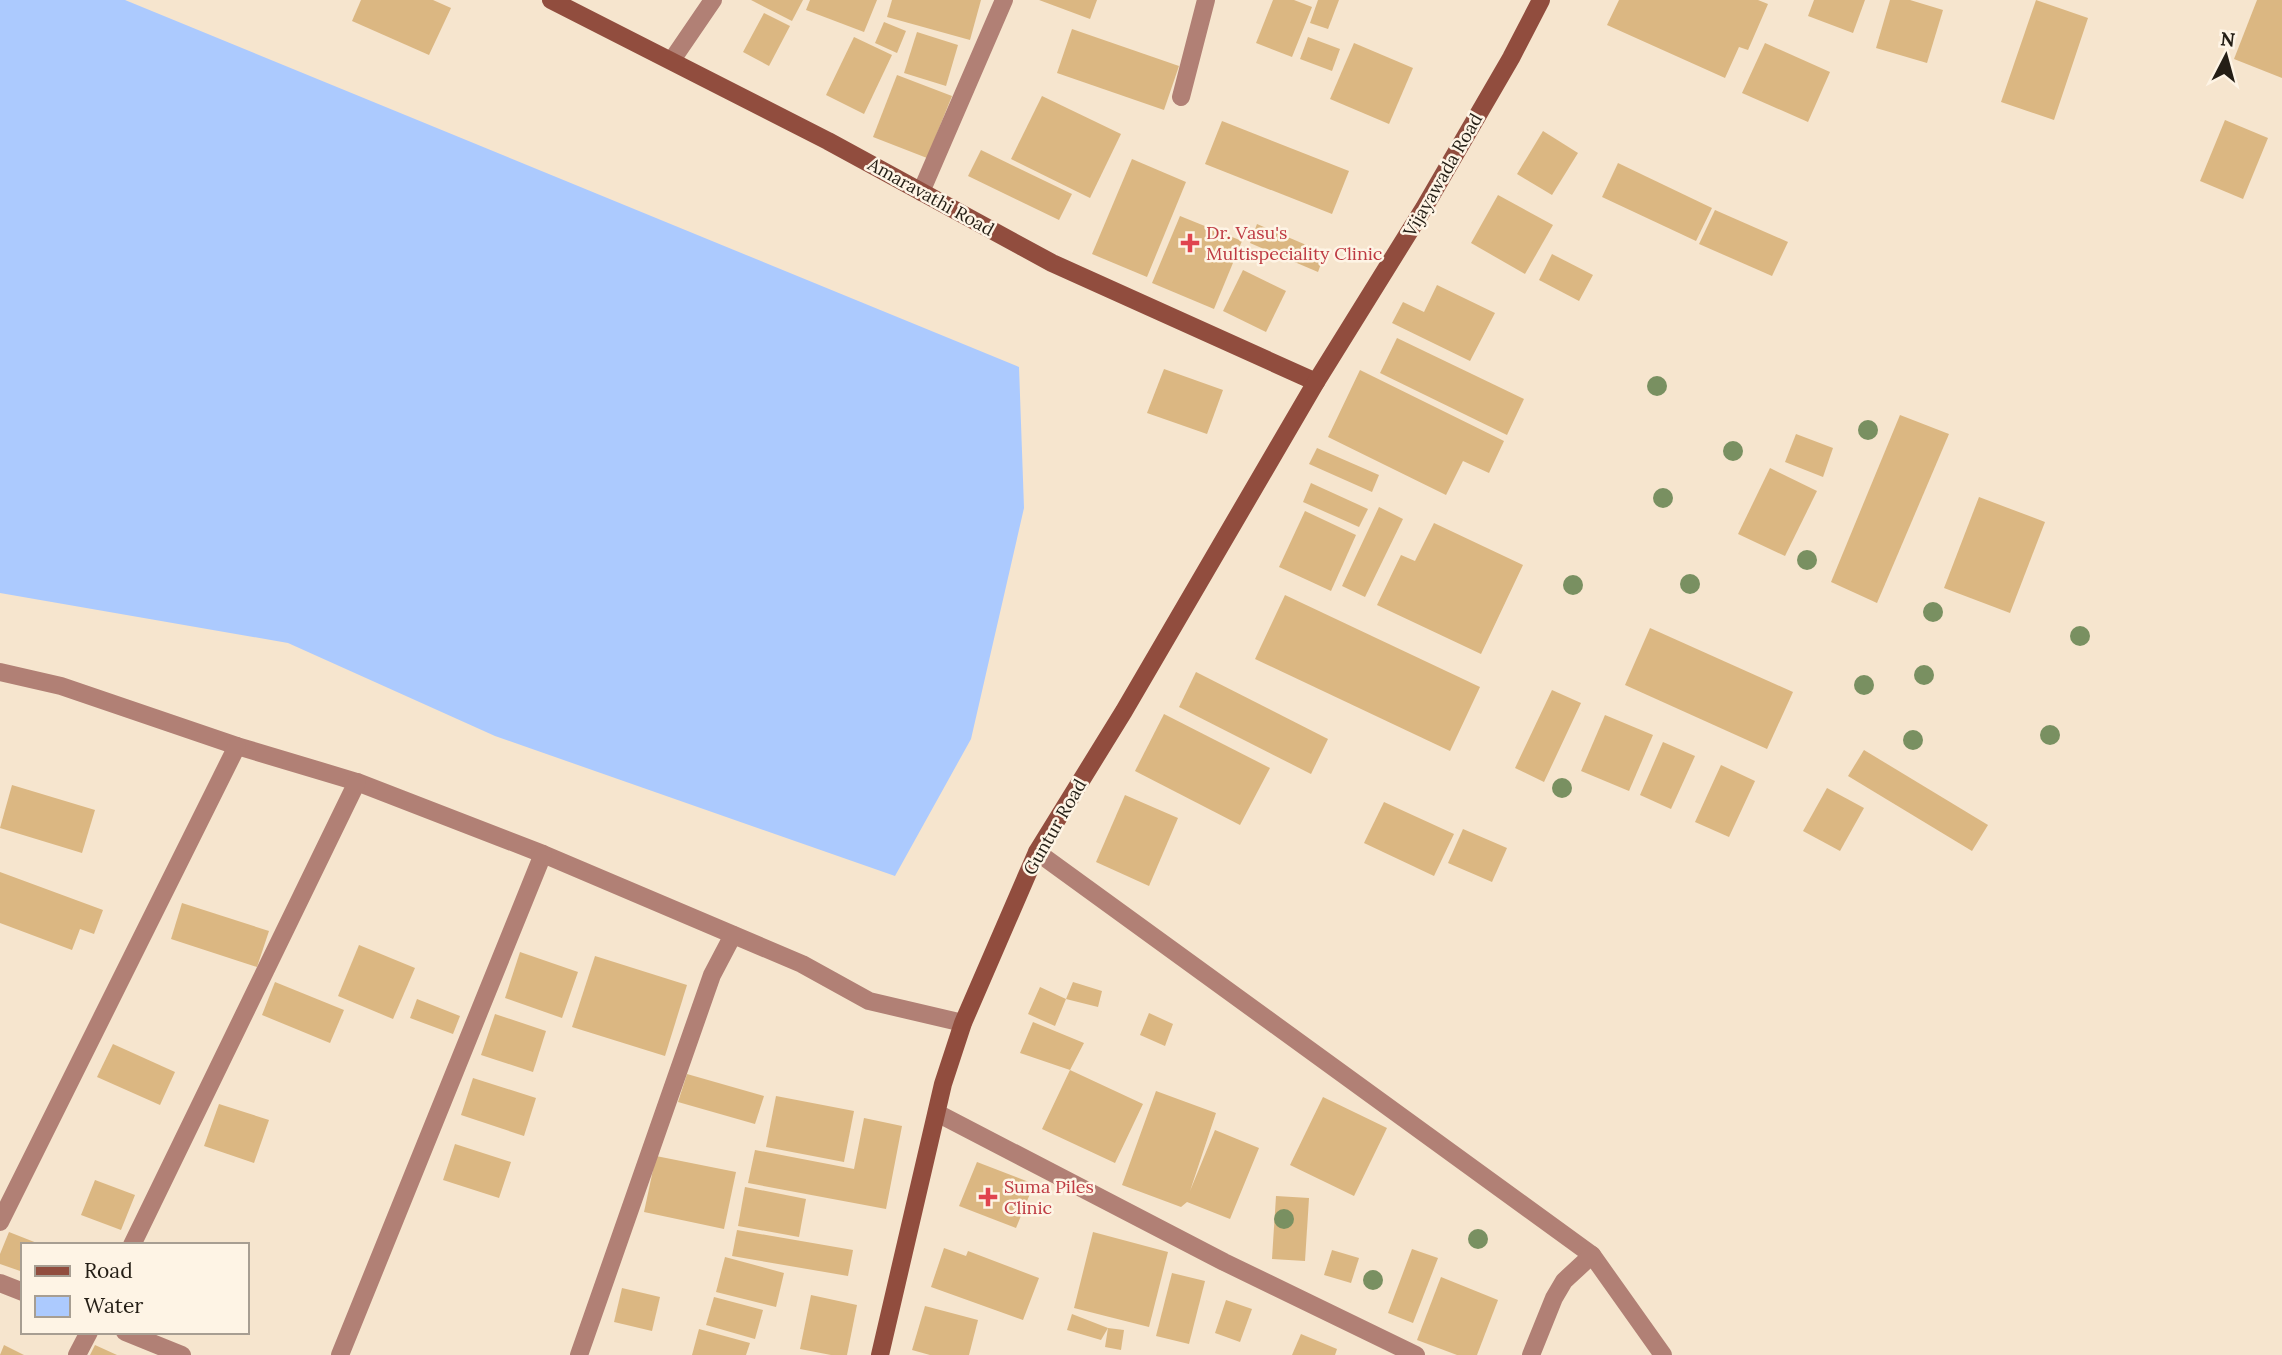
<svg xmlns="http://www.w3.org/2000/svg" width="2282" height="1355" font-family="Lora,serif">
  <rect width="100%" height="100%" fill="#f6e5ce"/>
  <path fill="#accafe" d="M0 0H125L1019 367 1024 508 971 739 895 876 495 736 288 643 0 593Z"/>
  <g fill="#dbb782">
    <path d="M361 0H433L451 8 429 55 352 21Z"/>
    <path d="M751 0H803L792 21Z"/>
    <path d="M810 0H877L864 32 806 10Z"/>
    <path d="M892 0H981L970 40 887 17Z"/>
    <path d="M1039 0H1097L1090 19Z"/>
    <path d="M1273 0H1294L1312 7 1292 57 1256 43Z"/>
    <path d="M1318 0H1339L1328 29 1310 23Z"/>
    <path d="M1619 0H1758L1768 4 1748 50 1739 47 1725 78 1607 25Z"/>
    <path d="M1814 0H1865L1853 33 1808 16Z"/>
    <path d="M1890 0H1910L1943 10 1927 63 1876 48Z"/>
    <path d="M2036 0 2088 18 2054 120 2001 102Z"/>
    <path d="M2257 0H2282V78L2234 59Z"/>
    <path d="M764 13 790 26 769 66 743 52Z"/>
    <path d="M884 22 906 31 897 53 875 43Z"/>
    <path d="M1072 29 1179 66 1164 110 1057 73Z"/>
    <path d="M917 32 958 45 946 86 904 73Z"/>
    <path d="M854 37 892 55 864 114 826 95Z"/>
    <path d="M1308 37 1340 49 1332 71 1300 59Z"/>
    <path d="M1354 43 1413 68 1389 124 1330 99Z"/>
    <path d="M1765 43 1830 72 1808 122 1742 93Z"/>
    <path d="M897 75 952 96 927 158 873 137Z"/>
    <path d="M1042 96 1121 134 1090 198 1011 159Z"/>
    <path d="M2225 120 2268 138 2243 199 2200 181Z"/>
    <path d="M1222 121 1349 171 1332 214 1205 164Z"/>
    <path d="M1543 131 1578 153 1552 195 1517 174Z"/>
    <path d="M981 150 1072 194 1059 220 968 176Z"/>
    <path d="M1132 159 1186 182 1147 277 1092 254Z"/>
    <path d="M1618 163 1712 208 1696 241 1602 197Z"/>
    <path d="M1498 195 1553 225 1525 274 1471 243Z"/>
    <path d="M1715 210 1788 242 1772 276 1699 244Z"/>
    <path d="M1180 216 1242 241 1214 309 1152 283Z"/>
    <path d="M1257 224 1325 253 1318 272 1250 243Z"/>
    <path d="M1552 254 1593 275 1579 301 1539 280Z"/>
    <path d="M1243 270 1286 291 1266 332 1223 311Z"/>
    <path d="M1437 285 1495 313 1470 361 1392 323 1403 302 1424 312Z"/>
    <path d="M1397 338 1524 399 1507 435 1380 373Z"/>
    <path d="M1164 369 1223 390 1207 434 1147 413Z"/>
    <path d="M1360 370 1504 441 1489 473 1463 461 1446 495 1328 437Z"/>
    <path d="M1900 415 1949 434 1877 603 1831 582Z"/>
    <path d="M1796 434 1833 448 1823 477 1785 462Z"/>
    <path d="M1317 448 1379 475 1372 492 1309 464Z"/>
    <path d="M1770 468 1817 491 1785 556 1738 534Z"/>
    <path d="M1311 483 1368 509 1359 527 1303 502Z"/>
    <path d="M1979 497 2045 522 2010 613 1944 588Z"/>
    <path d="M1379 507 1403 519 1365 597 1342 586Z"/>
    <path d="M1305 511 1356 535 1331 591 1279 567Z"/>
    <path d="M1434 523 1523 565 1481 654 1377 605 1401 555 1415 561Z"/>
    <path d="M1285 595 1480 687 1450 751 1255 659Z"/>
    <path d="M1650 628 1793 692 1767 749 1625 685Z"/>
    <path d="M1196 672 1328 739 1311 774 1179 707Z"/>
    <path d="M1552 690 1581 703 1544 782 1515 768Z"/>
    <path d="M1164 714 1270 768 1240 825 1135 771Z"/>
    <path d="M1605 715 1653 735 1629 791 1581 771Z"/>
    <path d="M1663 742 1695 756 1671 809 1640 795Z"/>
    <path d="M1864 750 1988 825 1972 851 1848 776Z"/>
    <path d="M1721 765 1755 781 1729 837 1695 822Z"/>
    <path d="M12 785 95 810 82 853 0 828Z"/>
    <path d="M1827 788 1864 808 1840 851 1803 831Z"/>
    <path d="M1125 795 1178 818 1149 886 1096 862Z"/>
    <path d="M1384 802 1454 834 1434 876 1364 843Z"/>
    <path d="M1463 829 1507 848 1492 882 1448 863Z"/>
    <path d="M0 872 103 910 94 934 80 929 72 950 0 923Z"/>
    <path d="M182 903 269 931 257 967 171 939Z"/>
    <path d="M359 945 415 968 393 1019 338 996Z"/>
    <path d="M520 952 578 972 562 1018 505 998Z"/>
    <path d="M595 956 687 985 665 1056 572 1027Z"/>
    <path d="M275 982 344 1010 330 1043 262 1015Z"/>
    <path d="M1073 982 1102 991 1098 1007 1066 999 1055 1026 1028 1014 1040 987 1066 999Z"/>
    <path d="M417 999 460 1016 453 1034 410 1018Z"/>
    <path d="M1149 1013 1173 1024 1165 1046 1140 1035Z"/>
    <path d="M495 1014 546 1031 533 1072 481 1055Z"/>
    <path d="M1033 1022 1084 1043 1070 1070 1143 1104 1115 1163 1042 1129 1070 1070 1020 1053Z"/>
    <path d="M113 1044 175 1072 160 1105 97 1077Z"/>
    <path d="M687 1074 764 1096 755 1124 678 1102Z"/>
    <path d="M473 1078 536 1098 524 1136 461 1115Z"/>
    <path d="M1156 1091 1216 1113 1190 1191 1215 1130 1259 1148 1230 1219 1187 1202 1181 1207 1122 1185Z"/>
    <path d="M776 1096 854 1111 844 1162 766 1147Z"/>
    <path d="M1323 1097 1387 1128 1354 1196 1290 1165Z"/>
    <path d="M219 1104 269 1120 254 1163 204 1146Z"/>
    <path d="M864 1118 902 1126 886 1209 748 1183 755 1150 854 1169Z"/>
    <path d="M455 1144 511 1162 499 1198 443 1180Z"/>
    <path d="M656 1156 736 1172 724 1229 644 1212Z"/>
    <path d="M977 1162 1034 1184 1016 1228 959 1206Z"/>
    <path d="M95 1180 135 1195 121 1230 81 1215Z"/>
    <path d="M745 1187 806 1199 799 1237 738 1226Z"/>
    <path d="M1276 1196 1309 1198 1305 1261 1272 1259Z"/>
    <path d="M737 1230 853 1250 848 1276 732 1256Z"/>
    <path d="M9 1232 42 1245H23V1272L0 1264V1254Z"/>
    <path d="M1093 1232 1168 1252 1149 1327 1074 1308Z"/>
    <path d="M944 1248 966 1256 968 1251 1039 1278 1023 1320 931 1287Z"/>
    <path d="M1412 1249 1438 1258 1413 1323 1388 1313Z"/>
    <path d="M1332 1250 1359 1258 1351 1283 1324 1275Z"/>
    <path d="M725 1257 784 1273 776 1307 716 1292Z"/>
    <path d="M1172 1273 1205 1281 1189 1344 1156 1336Z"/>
    <path d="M1441 1277 1498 1300 1477 1355H1457L1417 1340Z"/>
    <path d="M622 1288 660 1297 652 1331 614 1322Z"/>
    <path d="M811 1295 857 1305 847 1355H831L800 1349Z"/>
    <path d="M714 1297 763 1310 755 1339 706 1325Z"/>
    <path d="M1226 1300 1252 1309 1240 1342 1215 1333Z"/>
    <path d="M925 1306 978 1320 969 1355H930L912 1350Z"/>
    <path d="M1072 1314 1108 1328 1101 1340 1067 1330Z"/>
    <path d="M1108 1328 1124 1330 1121 1350 1105 1347Z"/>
    <path d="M699 1329 750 1343 746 1355H692Z"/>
    <path d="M1301 1334 1337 1349 1335 1355H1292Z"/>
    <path d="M4 1345 24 1355H0Z"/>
    <path d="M95 1345 117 1355H90Z"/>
  </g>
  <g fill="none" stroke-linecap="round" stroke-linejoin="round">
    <g stroke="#b18075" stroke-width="18">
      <path d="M672 60 713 0"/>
      <path d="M1181 97 1206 0"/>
      <path d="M921 192 1004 0"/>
      <path d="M0 672 61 686 237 746 357 782 543 854 802 964 869 1001 963 1023"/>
      <path d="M1037 852 1592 1255 1663 1355"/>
      <path d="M937 1113 1224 1262 1416 1355"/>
      <path d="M0 1222 237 746"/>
      <path d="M132 1245 357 782"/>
      <path d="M0 1283 23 1292"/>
      <path d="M125 1332 182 1355"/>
      <path d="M77 1355 89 1332"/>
      <path d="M340 1355 543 854"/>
      <path d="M579 1355 712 975 733 935"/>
      <path d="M1531 1355 1554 1298 1564 1281 1592 1255"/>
    </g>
    <g stroke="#914d3e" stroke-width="18">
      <path d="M551 0 828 141 1052 263 1316 382"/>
      <path d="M880 1355 943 1084 963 1023 1037 852 1124 711 1316 382 1424 208 1511 58 1541 0"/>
    </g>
  </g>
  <g fill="#799061">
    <circle cx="1657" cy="386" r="10"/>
    <circle cx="1868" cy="430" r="10"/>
    <circle cx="1733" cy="451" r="10"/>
    <circle cx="1663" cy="498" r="10"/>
    <circle cx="1807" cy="560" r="10"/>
    <circle cx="1690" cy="584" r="10"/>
    <circle cx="1573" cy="585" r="10"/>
    <circle cx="1933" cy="612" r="10"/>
    <circle cx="2080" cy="636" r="10"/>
    <circle cx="1924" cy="675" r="10"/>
    <circle cx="1864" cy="685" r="10"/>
    <circle cx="2050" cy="735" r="10"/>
    <circle cx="1913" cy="740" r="10"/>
    <circle cx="1562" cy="788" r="10"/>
    <circle cx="1284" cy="1219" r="10"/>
    <circle cx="1478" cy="1239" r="10"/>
    <circle cx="1373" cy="1280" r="10"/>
  </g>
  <g fill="#e0444e" stroke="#fef4e5" stroke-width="2.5">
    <path d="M1186.5 232.5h7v7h7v7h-7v7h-7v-7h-7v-7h7z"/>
    <path d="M984.5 1186.5h7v7h7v7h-7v7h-7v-7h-7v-7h7z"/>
  </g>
  <g text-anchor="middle" stroke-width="5" stroke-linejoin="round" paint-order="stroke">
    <g font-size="18" fill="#241e15" stroke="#fef4e5">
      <text transform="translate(1443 175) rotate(-60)" y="6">Vijayawada Road</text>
      <text transform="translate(931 197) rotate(29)" y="6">Amaravathi Road</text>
      <text transform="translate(1055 827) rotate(-60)" y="6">Guntur Road</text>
    </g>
    <g font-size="18" fill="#be3a42" stroke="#fef4e5" text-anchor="start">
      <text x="1206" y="239">Dr. Vasu's<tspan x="1206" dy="21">Multispeciality Clinic</tspan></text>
      <text x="1004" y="1193">Suma Piles<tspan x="1004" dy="21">Clinic</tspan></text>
    </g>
  </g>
  <rect x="21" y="1243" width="228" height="91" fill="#fef4e5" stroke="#a79e92" stroke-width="2"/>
  <rect x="35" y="1266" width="35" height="10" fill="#914d3e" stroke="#a79e92" stroke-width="2"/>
  <text x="84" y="1278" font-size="21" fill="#241e15">Road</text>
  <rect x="35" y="1296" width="35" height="21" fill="#accafe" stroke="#a79e92" stroke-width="2"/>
  <text x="84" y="1313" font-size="21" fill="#241e15">Water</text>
  <g transform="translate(2226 56) rotate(6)" stroke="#fef4e5" stroke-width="5" paint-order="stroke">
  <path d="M0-5L12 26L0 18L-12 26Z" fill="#241e15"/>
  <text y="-10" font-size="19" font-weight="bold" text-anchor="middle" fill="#241e15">N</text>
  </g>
</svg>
